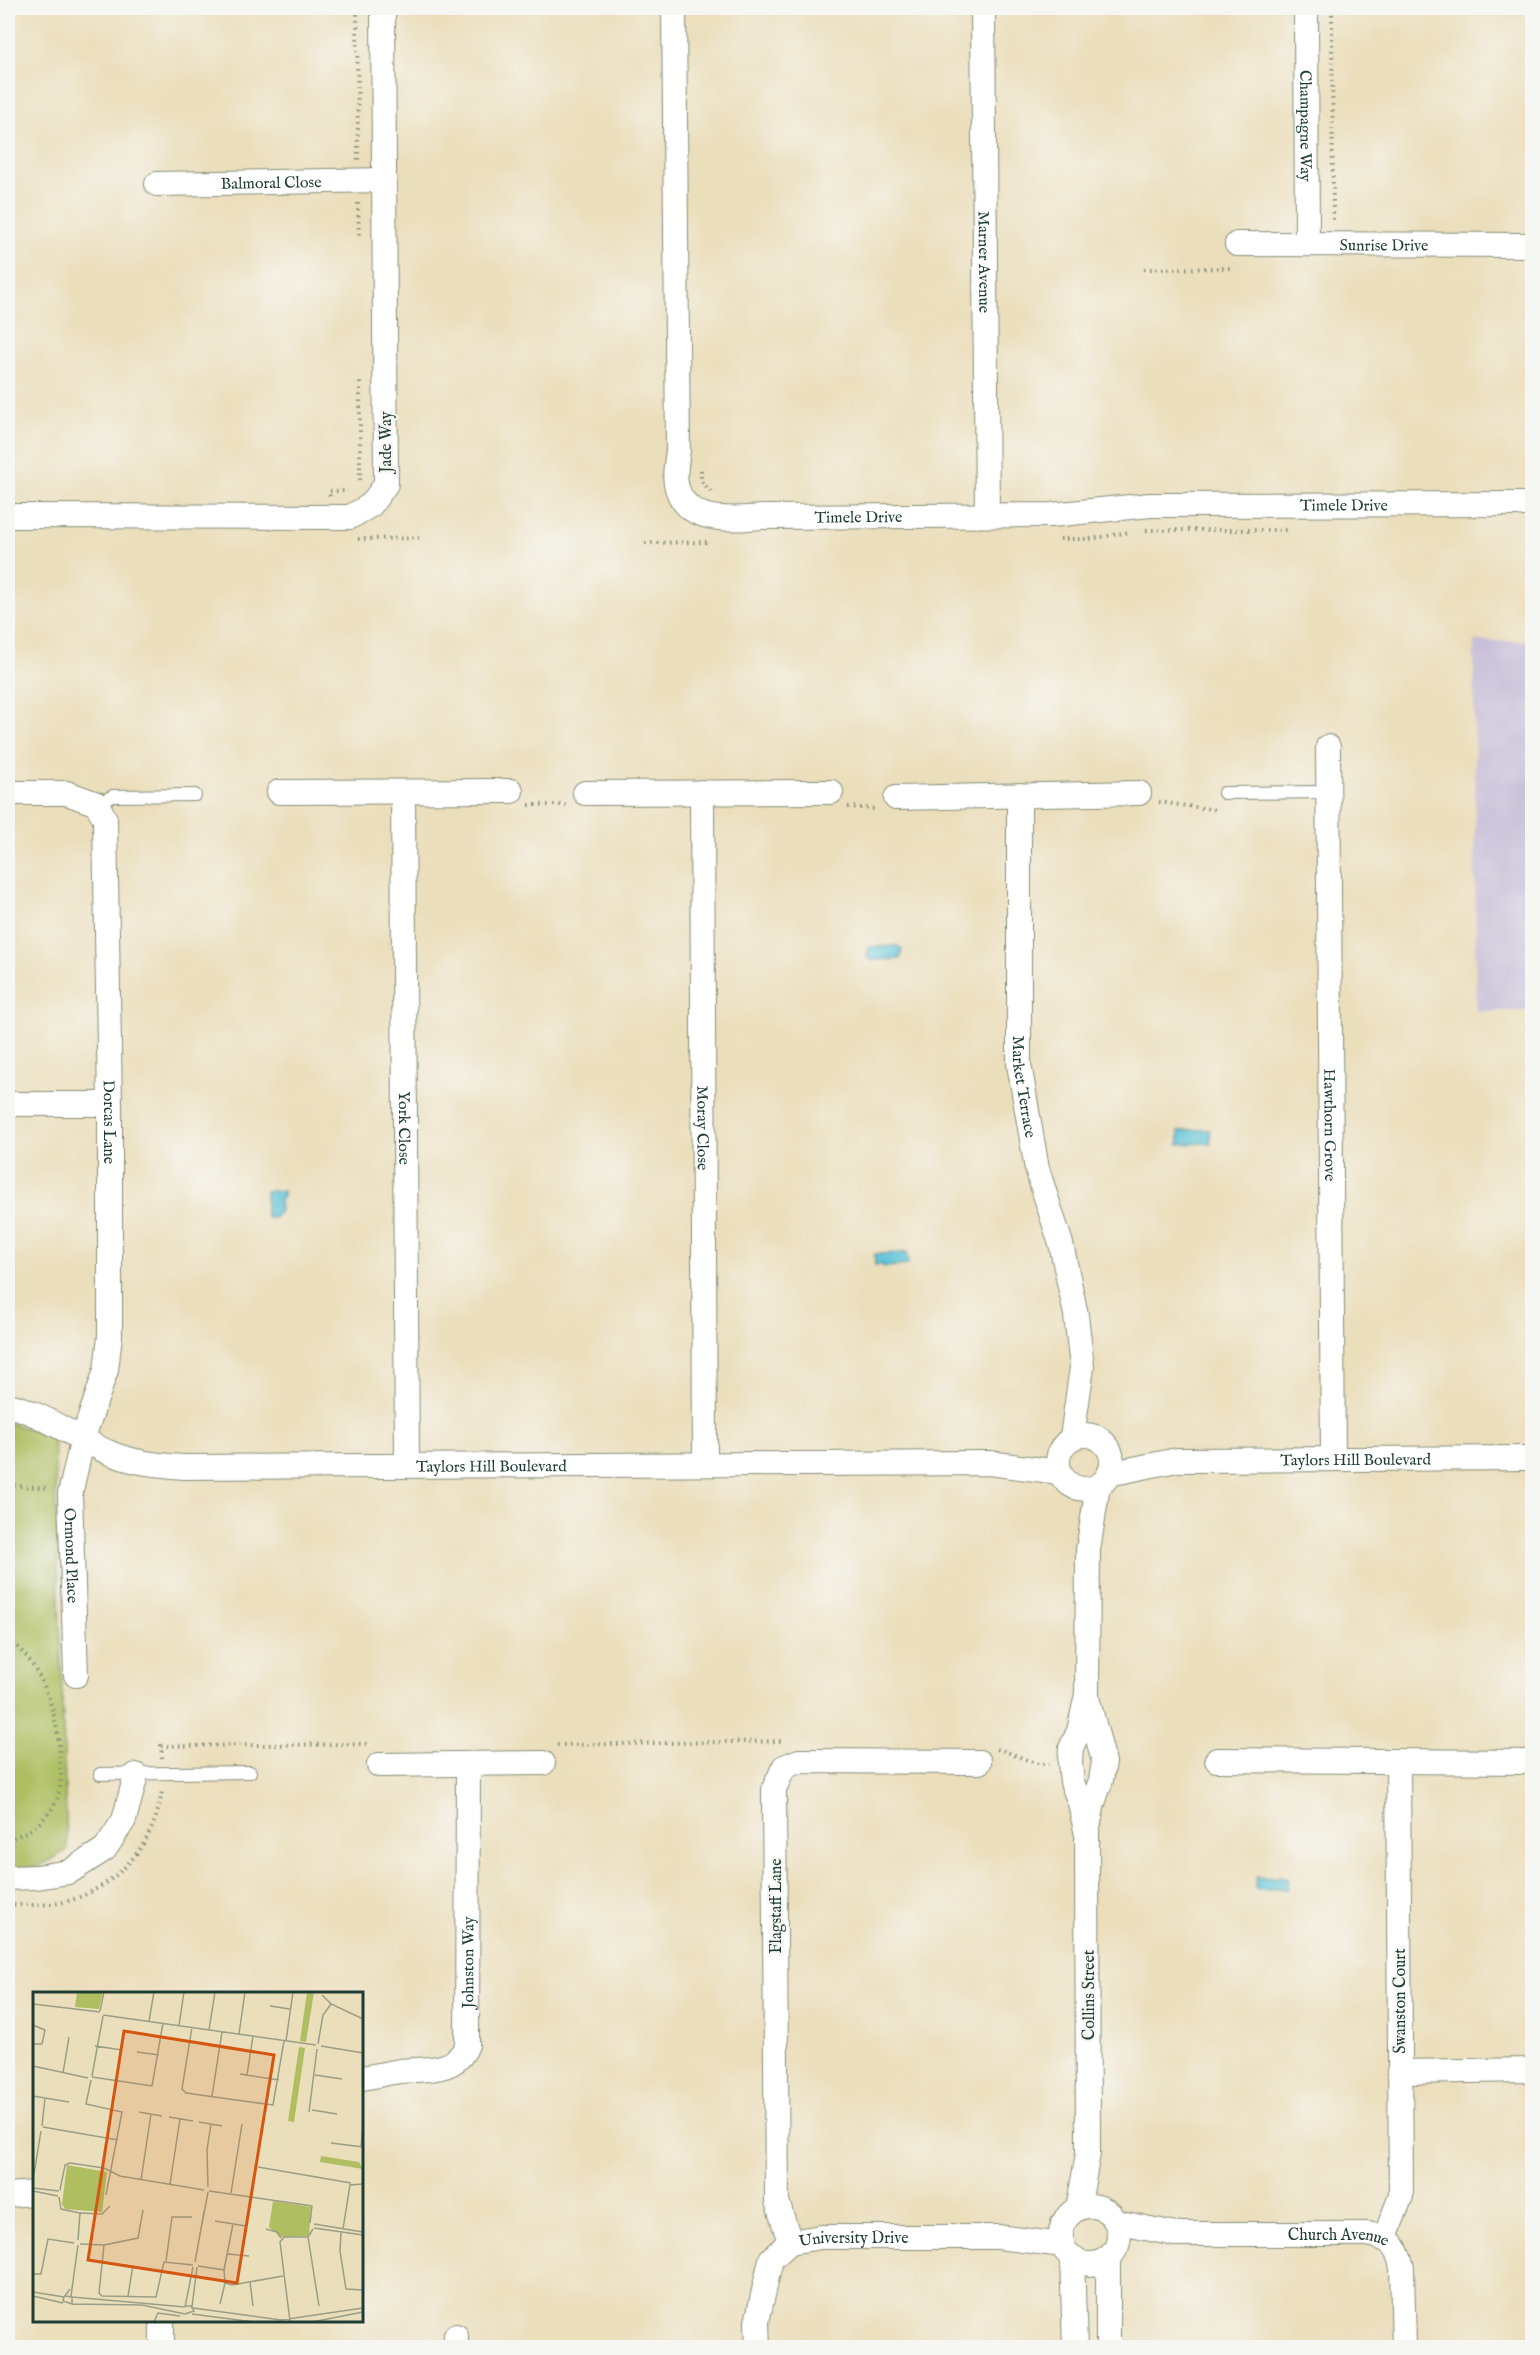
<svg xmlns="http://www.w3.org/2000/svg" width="1540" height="2355" font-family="'IM FELL English',serif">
  <rect width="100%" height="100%" fill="#f6f6f2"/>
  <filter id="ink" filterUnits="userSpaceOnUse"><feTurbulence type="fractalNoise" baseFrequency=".0167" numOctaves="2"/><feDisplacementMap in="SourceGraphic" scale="12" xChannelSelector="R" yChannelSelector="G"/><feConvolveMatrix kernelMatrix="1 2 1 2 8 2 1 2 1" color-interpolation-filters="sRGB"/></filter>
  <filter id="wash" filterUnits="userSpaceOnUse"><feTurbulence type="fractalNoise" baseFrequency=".008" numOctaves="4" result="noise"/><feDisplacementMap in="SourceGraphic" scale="24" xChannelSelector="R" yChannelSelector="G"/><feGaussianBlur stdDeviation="1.35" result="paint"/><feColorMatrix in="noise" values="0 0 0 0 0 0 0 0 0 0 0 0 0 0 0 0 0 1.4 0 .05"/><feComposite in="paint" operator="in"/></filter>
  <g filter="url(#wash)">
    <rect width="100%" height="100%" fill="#ebdebb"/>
    <path fill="#c8bfd8" d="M1474 641H1532V1011H1476Z"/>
    <path fill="#aebe60" stroke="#667e4a" stroke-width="1.5" d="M8 1422 54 1438 67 1850 38 1867 8 1868Z"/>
    <g fill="#5bc2d8" stroke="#3d8086" stroke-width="1.5">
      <path d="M897 946 902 949 900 959 871 960 867 957 869 947Z"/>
      <path d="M1193 1130H1210L1211 1143 1179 1144V1131Z"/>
      <path d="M266 1191H283V1197L279 1200 280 1211 274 1218H266Z"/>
      <path d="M907 1253 908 1265 884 1267 883 1265H875V1254Z"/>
      <path d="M1280 1876 1288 1879 1287 1889 1259 1890 1255 1888 1256 1877 1271 1878Z"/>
    </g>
  </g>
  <g filter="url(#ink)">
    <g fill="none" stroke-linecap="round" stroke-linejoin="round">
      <defs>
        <g id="service">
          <path d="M1224 793 1328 792"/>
          <path d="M97 804 113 796 195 795"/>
          <path d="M100 1774 250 1772"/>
        </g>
        <g id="minor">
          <path id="s1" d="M674 8 678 450C677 461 673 476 677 488 688 525 732 519 762 517L1051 515 1150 505 1532 504"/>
          <path id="s2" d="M983 8 987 515"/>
          <path id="s3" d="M1306 8 1307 244"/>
          <path id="s4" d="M157 184 384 180"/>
          <path id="s5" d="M1237 244 1532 245"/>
          <path d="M8 516 350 517 371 505 386 484 383 8"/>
          <path id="s6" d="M1328 747 1333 1459"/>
          <path d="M279 792 511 791"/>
          <path id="s7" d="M403 792 407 1465"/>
          <path id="s8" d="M702 792 705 1464"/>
          <path id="s9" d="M8 793H67L97 804 105 819 110 1104V1336L106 1370 83 1438 70 1494 76 1675"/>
          <path d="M585 793 831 792"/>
          <path id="s10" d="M1019 795V1064L1037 1169 1061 1244 1076 1315 1082 1367 1072 1437"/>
          <path d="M896 798 1139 793"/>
          <path d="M8 1104H110"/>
          <path id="s11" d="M8 1405C40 1412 79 1440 110 1453 134 1463 158 1465 184 1467L989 1463 1059 1472"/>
          <circle cx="1085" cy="1462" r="27"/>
          <path id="s12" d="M1109 1474 1177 1460 1532 1458"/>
          <path d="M1217 1760 1532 1762"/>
          <path d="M379 1765 543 1763"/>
          <path d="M1088 1827 1093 1803 1101 1780 1104 1762 1088 1701"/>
          <path d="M8 1878 37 1877 69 1872 105 1849 124 1820 136 1775"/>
          <path d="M1399 2072 1532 2070"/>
          <path id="s13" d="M362 2078C374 2076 387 2073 400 2071 425 2068 455 2074 467 2045L468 1764"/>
          <path d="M8 2195 34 2193"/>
          <circle cx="1090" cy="2235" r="29"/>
          <path d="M1078 2209 1088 2154 1087 1835 1080 1803 1072 1782 1070 1763 1071 1748 1079 1731 1087 1694 1088 1550 1098 1486"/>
          <path id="s14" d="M1116 2222 1175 2234H1368C1391 2239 1397 2244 1402 2268L1404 2348"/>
          <path d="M1385 2237 1401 2196 1398 1761"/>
          <path d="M790 2242 777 2201 774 1789 784 1767 799 1761 979 1762"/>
          <path d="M1072 2257 1075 2348"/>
          <path d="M162 2320V2348"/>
          <path d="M456 2336V2348"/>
          <path id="s15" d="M758 2348 757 2322 771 2259 790 2242 821 2237H998L1063 2245"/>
          <path d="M1108 2348V2258"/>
        </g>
      </defs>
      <use href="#service" stroke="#858e78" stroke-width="14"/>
      <use href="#minor" stroke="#858e78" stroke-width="26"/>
      <g stroke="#858e78" stroke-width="4" stroke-dasharray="1.5 4.5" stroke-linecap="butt">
        <path d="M357 8 358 160"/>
        <path d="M1332 8 1333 223"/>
        <path d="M358 203 359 238"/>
        <path d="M1144 269 1233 268"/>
        <path d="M701 470V481L711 492"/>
        <path d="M360 480V380"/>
        <path d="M330 496 329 491H348"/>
        <path d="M1146 530H1289"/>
        <path d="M358 539 419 538"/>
        <path d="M1060 539H1090L1130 532"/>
        <path d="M645 543 711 542"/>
        <path d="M1159 802 1217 810"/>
        <path d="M529 805H566"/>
        <path d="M848 807 877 809"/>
        <path d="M8 1485 49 1488"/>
        <path d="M8 1639C44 1666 58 1715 60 1759 61 1771 62 1784 58 1796 50 1819 30 1832 8 1840"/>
        <path d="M557 1745 784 1741"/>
        <path d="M997 1749C1015 1753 1031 1765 1049 1764"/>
        <path d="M162 1758 161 1746 370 1744"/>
        <path d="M8 1905C27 1905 49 1906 68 1901 119 1886 157 1841 162 1789"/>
      </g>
      <use href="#service" stroke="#fff" stroke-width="12"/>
      <use href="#minor" stroke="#fff" stroke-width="24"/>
    </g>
  </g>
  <g text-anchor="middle" stroke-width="4.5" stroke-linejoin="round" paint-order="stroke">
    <g font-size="16" fill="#1f3d34" stroke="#f6f6f2">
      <text dy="6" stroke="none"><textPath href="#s3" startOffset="118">Champagne Way</textPath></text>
      <text dy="6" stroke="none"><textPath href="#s4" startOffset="114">Balmoral Close</textPath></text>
      <text dy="6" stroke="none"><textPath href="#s5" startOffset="147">Sunrise Drive</textPath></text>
      <text dy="6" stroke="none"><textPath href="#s2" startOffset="254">Marner Avenue</textPath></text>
      <text transform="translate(385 442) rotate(-90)" y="6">Jade Way</text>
      <text dy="6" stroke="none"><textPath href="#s1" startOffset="1161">Timele Drive</textPath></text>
      <text dy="6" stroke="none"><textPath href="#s1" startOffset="675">Timele Drive</textPath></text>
      <text dy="6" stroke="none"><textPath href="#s10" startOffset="292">Market Terrace</textPath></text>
      <text dy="6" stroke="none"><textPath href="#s9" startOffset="411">Dorcas Lane</textPath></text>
      <text dy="6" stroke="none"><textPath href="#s6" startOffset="378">Hawthorn Grove</textPath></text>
      <text dy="6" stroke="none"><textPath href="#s8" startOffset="336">Moray Close</textPath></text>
      <text dy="6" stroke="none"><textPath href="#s7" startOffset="336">York Close</textPath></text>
      <text dy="6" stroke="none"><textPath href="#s12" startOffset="248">Taylors Hill Boulevard</textPath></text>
      <text dy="6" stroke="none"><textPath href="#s11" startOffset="496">Taylors Hill Boulevard</textPath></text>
      <text dy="6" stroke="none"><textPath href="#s9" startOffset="850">Ormond Place</textPath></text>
      <text transform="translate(775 1906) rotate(-90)" y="6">Flagstaff Lane</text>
      <text dy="6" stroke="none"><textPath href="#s13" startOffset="198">Johnston Way</textPath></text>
      <text transform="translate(1088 1995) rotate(-90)" y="6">Collins Street</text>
      <text transform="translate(1399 2001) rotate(-90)" y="6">Swanston Court</text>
      <text dy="6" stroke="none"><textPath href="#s15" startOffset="180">University Drive</textPath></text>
      <text dy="6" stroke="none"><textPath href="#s14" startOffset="224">Church Avenue</textPath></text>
    </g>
  </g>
  <g transform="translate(33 1992)">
    <rect width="330" height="330" fill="#ebdebb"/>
    <path d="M44 0H70L66 17 42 15ZM274 0H281L273 50 267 49ZM266 55 272 56 261 130 255 129ZM288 164 326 170 330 177 287 170ZM34 173 74 180 69 220 32 217 29 212ZM240 209 278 215 276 244 248 245 236 235Z" fill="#aebe60"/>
    <path fill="none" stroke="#999e85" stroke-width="1.5" d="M289 3 298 12 330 27M0 12 67 20M237 14 257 17M67 19 71 0M70 23 283 53M116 29 121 0M0 33 12 38 9 52H0M146 33 151 0M159 35 149 97 153 101 240 113 251 49M176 38 182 0M206 42 212 0M253 49 260 0M285 52 290 23 298 12M62 54 89 58M288 54 330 61M104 60 126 63M0 74 55 86M30 81 36 45M207 82 246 88M214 83 220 44M282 83 309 87M59 84 70 24M59 85 119 94 130 31M58 88 53 112 89 120 73 203M0 104 36 110M179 104 189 40M279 118 304 122M106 120 129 124M276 120 284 57M136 125 160 129M166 130 189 134M9 134 12 106M10 135 85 148M298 151 330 155M328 154 330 134M225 175 318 191M0 188 8 139M108 188 118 122M137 192 147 127M175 195 174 158 178 132M0 196 26 199M27 198 32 173 37 171 71 176 87 184 171 198M0 199 25 204M176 199 279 214 277 231M198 201 209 132M26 205 28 217 47 221 45 248M47 221 69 222 77 214M182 229 213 234M169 232 175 200M281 232 330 240M281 236 330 243M233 237 244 240 248 246M310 237 317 193 330 192M308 240 307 259 313 297 330 298M275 245 286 314M47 252 71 253 66 301 69 304 123 305 131 270 160 273M71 253 105 246 110 218M195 262 216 264M133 269 139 225H159M162 270 171 220M165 274 191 278 192 291 199 293 250 284M191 278 200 232M0 282H8L15 247 41 251M217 290 220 314M0 300 31 305M0 304 30 311M32 304 39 305V312L30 309 31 305 37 297M38 304 45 253M95 304 100 273M39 305 152 315M39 312 109 313 152 322M187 312 192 291M152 315 160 275M159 315 164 275M160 316 248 328 330 316M152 322 161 319 158 314H153M159 322 221 330M257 329 247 250 251 245H275L280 237M121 330 125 321 147 324M279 330 330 320"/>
    <path fill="#d45610" fill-opacity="0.15" stroke="#d45610" stroke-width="3" d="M91 39 241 63 204 291 55 268Z"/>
    <rect width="330" height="330" fill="none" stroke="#1f3d34" stroke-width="3"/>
  </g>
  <rect width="1540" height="2355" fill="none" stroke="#f6f6f2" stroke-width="30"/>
</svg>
